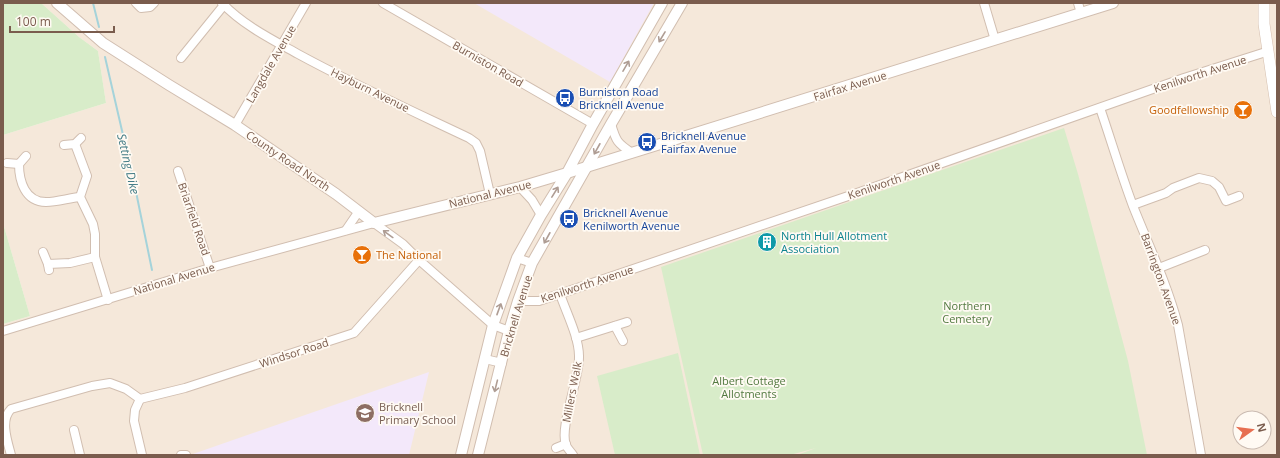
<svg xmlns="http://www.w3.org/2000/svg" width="1280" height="458" font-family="'Open Sans',sans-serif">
  <rect width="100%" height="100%" fill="#fdf6ec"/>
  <path fill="#f5e8da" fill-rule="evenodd" d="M41 3H1277V455H3V324L30 316 3 223V135L106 103 98 51 79 37ZM1240 418H1264V442H1240Z"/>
  <g fill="#f3e8fa">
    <path d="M474 3H654L610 82Z"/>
    <path d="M429 372 409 455H193V454Z"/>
  </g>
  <g fill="#d8ecc9">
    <path d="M3 3H41L79 37 98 51 106 103 3 135Z"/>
    <path d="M1064 128 1078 174 1128 361 1147 455H797L816 448 790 455H703L661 267Z"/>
    <path d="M3 223 30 316 3 324Z"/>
    <path d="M678 353 700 455H615L597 376Z"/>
  </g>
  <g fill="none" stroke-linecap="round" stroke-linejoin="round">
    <g stroke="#a5d3da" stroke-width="2">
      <path d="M93 3 99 27"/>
      <path d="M105 57 135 187 152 270"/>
    </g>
    <defs>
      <g id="minor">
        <path d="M136 3 141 8 150 7 154 3"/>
        <path d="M222 3C243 25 271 39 298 54 353 84 412 111 469 138L476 143 480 151 490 194"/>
        <path d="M383 3 593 124"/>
        <path d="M984 3 995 40"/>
        <path d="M1078 3 1081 13"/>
        <path d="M181 58 224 5"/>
        <path d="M1100 108C1111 140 1121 174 1133 206 1149 246 1167 284 1178 325L1201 455"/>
        <path d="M611 124C616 141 617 143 632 153"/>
        <path d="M235 125 306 3"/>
        <path d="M75 144 87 176 80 197 93 224 95 234V257L108 300"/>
        <path d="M64 145 75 144 81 138"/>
        <path d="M7 163 19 164 26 156"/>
        <path d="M19 164C19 181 25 202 46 202 57 202 69 198 80 197"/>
        <path d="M178 171 210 268"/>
        <path d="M520 187 532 200 541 215"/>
        <path d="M1133 205 1166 193 1173 188 1199 178 1212 181 1219 187 1226 201 1239 196"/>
        <path d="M346 230 359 211"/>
        <path d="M43 252 48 264 49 270"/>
        <path d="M517 258 532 263"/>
        <path d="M48 264 70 263 95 257"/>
        <path d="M1159 268 1205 250"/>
        <path d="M560 294C566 312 579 337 579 356 580 378 559 427 566 445 567 448 571 452 573 455"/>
        <path d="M518 301H539L857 193 1184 78 1269 51"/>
        <path d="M615 326 623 341"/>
        <path d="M3 331 210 268 374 223 403 244 419 260 493 325 509 331"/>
        <path d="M576 338 627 322"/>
        <path d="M485 359 502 363"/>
        <path d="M140 399 135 410 134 421 142 455"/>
        <path d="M74 430 80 455"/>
        <path d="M556 448 566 444"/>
        <path d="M11 455C7 440 0 420 11 409L92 386 110 383 126 389 140 399 185 388 354 333 419 260"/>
        <path d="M181 455H186"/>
      </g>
      <g id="tertiary">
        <path d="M57 3 103 43 169 85 235 125 336 194 374 223 520 187 567 173 1113 3"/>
        <path d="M461 455 493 325 517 258 541 215 567 173 593 124 662 3"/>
        <path d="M478 455 509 331 518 301 532 263 611 124 682 3"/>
      </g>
      <path id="secondary" d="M1264 3V24L1277 112"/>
    </defs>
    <use href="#minor" stroke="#d1beb0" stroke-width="10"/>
    <use href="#tertiary" stroke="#d1beb0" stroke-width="12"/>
    <use href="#secondary" stroke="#d6c0b0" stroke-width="12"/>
    <use href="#minor" stroke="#fff" stroke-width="8"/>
    <use href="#tertiary" stroke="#fff" stroke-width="10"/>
    <use href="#secondary" stroke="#fff" stroke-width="11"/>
  </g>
  <defs><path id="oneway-shaft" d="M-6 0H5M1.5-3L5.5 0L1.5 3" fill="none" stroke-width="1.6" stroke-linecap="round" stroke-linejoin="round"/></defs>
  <g stroke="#af9d94">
    <use href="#oneway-shaft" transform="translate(662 37) rotate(121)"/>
    <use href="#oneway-shaft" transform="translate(626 66) rotate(-60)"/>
    <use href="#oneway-shaft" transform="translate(597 149) rotate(119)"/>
    <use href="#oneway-shaft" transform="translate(555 192) rotate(-58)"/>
    <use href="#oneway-shaft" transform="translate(388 234) rotate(-144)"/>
    <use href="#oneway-shaft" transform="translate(547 238) rotate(119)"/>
    <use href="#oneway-shaft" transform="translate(499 309) rotate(-70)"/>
    <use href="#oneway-shaft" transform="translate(496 386) rotate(104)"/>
  </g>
  <defs>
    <symbol id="bus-disc" viewBox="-11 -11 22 22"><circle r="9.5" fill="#1a4fb4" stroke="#fffaf3"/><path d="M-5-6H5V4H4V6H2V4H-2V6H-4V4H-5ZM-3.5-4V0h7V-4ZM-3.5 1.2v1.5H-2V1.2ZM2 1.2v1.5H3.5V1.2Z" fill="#fff"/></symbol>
    <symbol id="bar-disc" viewBox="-11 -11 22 22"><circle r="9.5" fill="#e8710a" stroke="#fffaf3"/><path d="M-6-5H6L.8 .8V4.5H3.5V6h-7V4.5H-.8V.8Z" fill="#fff"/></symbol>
    <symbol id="building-disc" viewBox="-11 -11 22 22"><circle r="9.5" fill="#0f9aa8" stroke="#fffaf3"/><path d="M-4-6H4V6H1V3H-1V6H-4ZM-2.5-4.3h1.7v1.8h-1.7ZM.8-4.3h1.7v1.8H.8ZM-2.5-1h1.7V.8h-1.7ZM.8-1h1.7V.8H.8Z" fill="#fff"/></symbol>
    <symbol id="school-disc" viewBox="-11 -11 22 22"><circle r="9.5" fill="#8d6e63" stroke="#fffaf3"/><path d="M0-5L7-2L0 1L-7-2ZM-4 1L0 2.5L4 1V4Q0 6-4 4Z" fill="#fff"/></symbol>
  </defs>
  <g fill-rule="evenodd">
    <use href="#bus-disc" x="554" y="87" width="22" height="22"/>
    <use href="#bar-disc" x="1232" y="99" width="22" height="22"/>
    <use href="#bus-disc" x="636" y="131" width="22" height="22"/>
    <use href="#bus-disc" x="558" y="208" width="22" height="22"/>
    <use href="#building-disc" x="756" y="231" width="22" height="22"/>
    <use href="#bar-disc" x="351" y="244" width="22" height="22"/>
    <use href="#school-disc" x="354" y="402" width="22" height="22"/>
  </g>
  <g text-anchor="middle" stroke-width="3.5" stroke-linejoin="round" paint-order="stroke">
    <g font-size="11" fill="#7a5c4d" stroke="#fffaf3">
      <text transform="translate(271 64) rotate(-60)" y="4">Langdale Avenue</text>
      <text transform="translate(488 64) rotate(30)" y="4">Burniston Road</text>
      <text transform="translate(1200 74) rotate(-18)" y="4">Kenilworth Avenue</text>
      <text transform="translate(850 86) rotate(-17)" y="4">Fairfax Avenue</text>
      <text transform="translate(370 90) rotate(26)" y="4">Hayburn Avenue</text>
      <text transform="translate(288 161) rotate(34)" y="4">County Road North</text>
      <text transform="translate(894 180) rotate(-19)" y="4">Kenilworth Avenue</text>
      <text transform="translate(490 194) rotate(-14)" y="4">National Avenue</text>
      <text transform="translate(194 219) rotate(71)" y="4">Briarfield Road</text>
      <text transform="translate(174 279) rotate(-17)" y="4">National Avenue</text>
      <text transform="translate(1161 279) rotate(70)" y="4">Barrington Avenue</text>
      <text transform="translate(587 284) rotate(-18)" y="4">Kenilworth Avenue</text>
      <text transform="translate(516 316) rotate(-73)" y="4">Bricknell Avenue</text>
      <text transform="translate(294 353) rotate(-18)" y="4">Windsor Road</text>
      <text transform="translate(572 392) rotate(-79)" y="4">Millers Walk</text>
    </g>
    <g font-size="11" fill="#164399" stroke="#fffaf3" text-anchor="start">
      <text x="579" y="96">Burniston Road<tspan x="579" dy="13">Bricknell Avenue</tspan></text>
      <text x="661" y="140">Bricknell Avenue<tspan x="661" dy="13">Fairfax Avenue</tspan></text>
      <text x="583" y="217">Bricknell Avenue<tspan x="583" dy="13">Kenilworth Avenue</tspan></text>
    </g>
    <g font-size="11" fill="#c56008" stroke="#fffaf3" text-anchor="end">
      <text x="1229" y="114">Goodfellowship</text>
      <text x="376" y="259" text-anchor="start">The National</text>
    </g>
    <g font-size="11" fill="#0d838f" stroke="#fffaf3" text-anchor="start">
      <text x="781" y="240">North Hull Allotment<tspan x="781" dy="13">Association</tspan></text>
    </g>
    <g font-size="11" fill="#537a41" stroke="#fffaf3">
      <text x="967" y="310">Northern<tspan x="967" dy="13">Cemetery</tspan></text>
      <text x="749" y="385">Albert Cottage<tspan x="749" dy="13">Allotments</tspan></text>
    </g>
    <g font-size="11" fill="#785e54" stroke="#fffaf3" text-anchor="start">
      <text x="379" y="411">Bricknell<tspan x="379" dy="13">Primary School</tspan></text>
    </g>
    <g font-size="12" font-style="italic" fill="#437c86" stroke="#fffaf3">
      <text transform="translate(128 164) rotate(77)" y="4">Setting Dike</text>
    </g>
  </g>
  <rect width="1280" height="458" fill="none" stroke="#7a5c4d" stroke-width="8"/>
  <g transform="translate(1252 430) rotate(76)"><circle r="19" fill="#fffaf3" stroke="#cabbb1"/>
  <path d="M0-3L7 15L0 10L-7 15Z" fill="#e76f51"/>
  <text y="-6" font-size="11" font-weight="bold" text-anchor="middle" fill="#7a5c4d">N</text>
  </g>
  <path d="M10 26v6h104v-6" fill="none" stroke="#7a5c4d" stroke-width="2"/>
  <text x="16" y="26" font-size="12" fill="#7a5c4d" stroke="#fffaf3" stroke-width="3" paint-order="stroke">100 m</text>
</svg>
